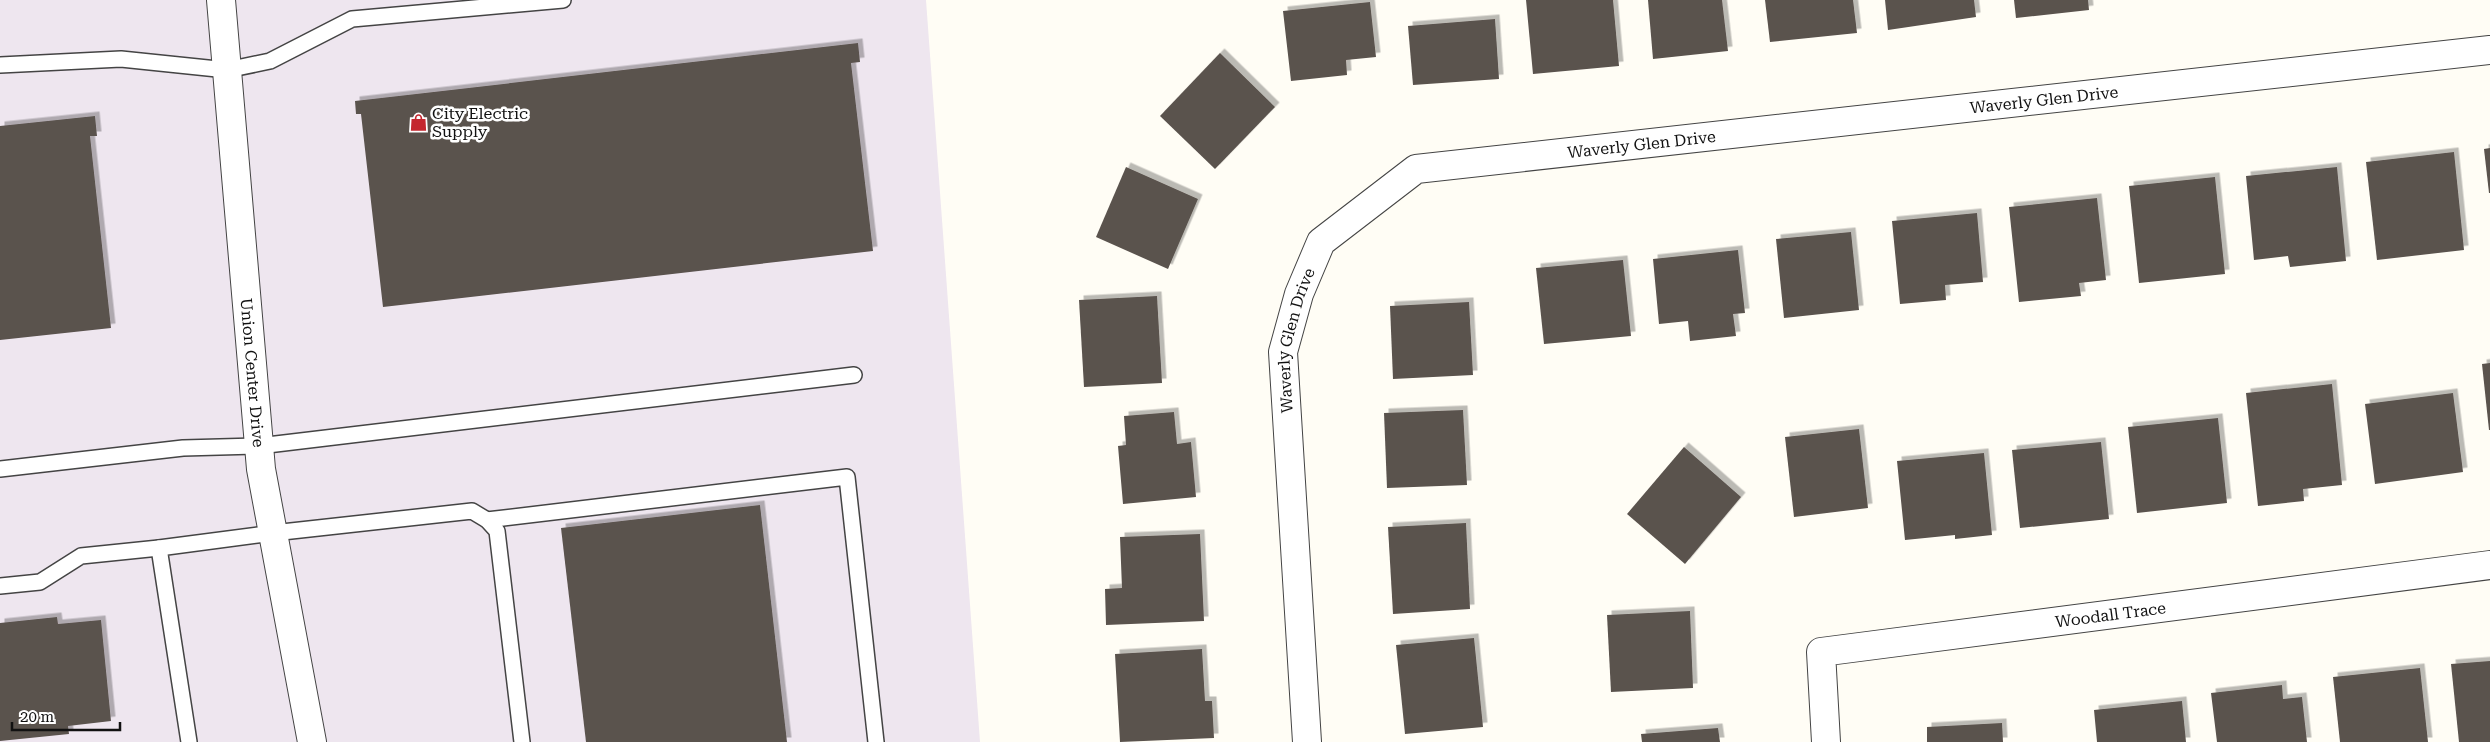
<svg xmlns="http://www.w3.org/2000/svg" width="2490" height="742" font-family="'Roboto Serif',serif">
  <defs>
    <filter id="shadow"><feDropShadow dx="4.5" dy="-4.5" stdDeviation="0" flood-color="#0004"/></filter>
  </defs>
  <rect width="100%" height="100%" fill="#fffdf5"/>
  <path fill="#eee6ef" d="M0 0H926L980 742H0Z"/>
  <g fill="#5a524d" filter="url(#shadow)">
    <path d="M1526 0H1613L1619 66 1533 74Z"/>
    <path d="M1648 0H1722L1728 51 1653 59Z"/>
    <path d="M1765 0H1853L1857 33 1770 42Z"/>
    <path d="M1885 0H1974L1976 17 1888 30Z"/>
    <path d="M2014 0H2088L2089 10 2016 18Z"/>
    <path d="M1370 2 1376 57 1346 60 1347 75 1291 81 1283 11Z"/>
    <path d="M1495 19 1499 79 1413 85 1408 26Z"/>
    <path d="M858 43 860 62 851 63 873 251 383 307 361 114H356L355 101Z"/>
    <path d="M1220 53 1275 107 1215 169 1160 116Z"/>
    <path d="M95 116 97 136H90L111 328 0 340V126Z"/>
    <path d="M2490 148V193H2489L2484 149Z"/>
    <path d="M2454 152 2464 250 2377 260 2366 162Z"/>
    <path d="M1126 167 1198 199 1168 269 1096 237Z"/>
    <path d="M2337 167 2346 261 2290 267 2288 256 2254 260 2246 176Z"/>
    <path d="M2215 177 2225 274 2139 283 2129 186Z"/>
    <path d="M2097 198 2106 280 2079 283 2081 296 2019 302 2009 207Z"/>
    <path d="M1977 213 1983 282 1945 285 1946 300 1900 304 1892 221Z"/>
    <path d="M1851 232 1859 310 1784 318 1776 239Z"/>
    <path d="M1738 250 1745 313 1733 314 1736 336 1690 341 1688 321 1659 324 1653 259Z"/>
    <path d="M1623 260 1631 336 1544 344 1536 268Z"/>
    <path d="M1157 296 1162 383 1084 387 1079 300Z"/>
    <path d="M1469 302 1473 375 1393 379 1390 306Z"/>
    <path d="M2490 363V430H2489L2482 364Z"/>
    <path d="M2332 384 2342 485 2303 489 2304 501 2258 506 2246 393Z"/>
    <path d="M2453 393 2463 472 2375 484 2365 404Z"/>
    <path d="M1463 410 1467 485 1387 488 1384 413Z"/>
    <path d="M1174 412 1177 444 1191 442 1196 497 1123 504 1118 446 1126 445 1124 416Z"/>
    <path d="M2218 418 2227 503 2137 513 2128 427Z"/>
    <path d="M1859 429 1868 508 1794 517 1785 437Z"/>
    <path d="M2101 442 2109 519 2020 528 2012 450Z"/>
    <path d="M1684 447 1741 497 1685 564 1627 514Z"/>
    <path d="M1984 453 1992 535 1955 539V535L1905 540 1897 461Z"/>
    <path d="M760 505 787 742H586L561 528Z"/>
    <path d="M1466 523 1470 609 1393 614 1388 527Z"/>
    <path d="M1200 534 1204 621 1106 625 1105 589 1122 588 1120 537Z"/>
    <path d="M1690 611 1693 688 1611 692 1607 615Z"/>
    <path d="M57 617 58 624 101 620 111 721 68 726 69 734 0 741V623Z"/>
    <path d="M1474 638 1483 727 1405 734 1396 645Z"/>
    <path d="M1202 649 1205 701H1212L1214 738 1120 742 1115 654Z"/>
    <path d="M2490 661V742H2459L2451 664Z"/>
    <path d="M2420 668 2428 742H2340L2333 677Z"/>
    <path d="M2282 685 2283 699 2302 697 2307 742H2217L2211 693Z"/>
    <path d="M2182 701 2186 742H2097L2094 710Z"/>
    <path d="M2002 723 2003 742H1927V727Z"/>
    <path d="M1718 728 1720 742H1642L1641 734Z"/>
  </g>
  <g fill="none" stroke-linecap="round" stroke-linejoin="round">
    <defs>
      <g id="service">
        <path d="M0 65 121 59 227 70 270 61 352 19 563 0"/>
        <path d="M0 469 183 448 259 446 854 375"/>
        <path d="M487 520 847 477 876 742"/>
        <path d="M0 586 40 582 81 556 159 548"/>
        <path d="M189 742 159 548 273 533 472 511 487 520 497 531 522 742"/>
      </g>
      <g id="minor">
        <path id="s1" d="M221 0 261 469 312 742"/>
        <path id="s2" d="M1307 742 1283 352 1299 294 1321 242 1416 169 2490 50"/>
        <path id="s3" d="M1826 742 1821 652 2490 565"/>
      </g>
    </defs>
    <use href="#service" stroke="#444" stroke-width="18"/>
    <use href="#minor" stroke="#444" stroke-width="30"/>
    <use href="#service" stroke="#fff" stroke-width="15"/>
    <use href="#minor" stroke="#fff" stroke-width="28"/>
  </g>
  <defs>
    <symbol id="shop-bare" viewBox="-9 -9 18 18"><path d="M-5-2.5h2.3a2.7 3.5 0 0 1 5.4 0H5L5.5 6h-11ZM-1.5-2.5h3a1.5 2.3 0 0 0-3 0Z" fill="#c4262e" stroke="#fff" stroke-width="2.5" paint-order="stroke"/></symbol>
  </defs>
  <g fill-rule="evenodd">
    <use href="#shop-bare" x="406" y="110" width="25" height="25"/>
  </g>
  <g text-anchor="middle" stroke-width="5" stroke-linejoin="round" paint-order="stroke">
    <g font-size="16" fill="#111" stroke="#fff">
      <text dy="6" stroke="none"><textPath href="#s2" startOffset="1259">Waverly Glen Drive</textPath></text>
      <text dy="6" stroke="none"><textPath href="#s2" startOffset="854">Waverly Glen Drive</textPath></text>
      <text dy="6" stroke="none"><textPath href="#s2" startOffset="404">Waverly Glen Drive</textPath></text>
      <text dy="6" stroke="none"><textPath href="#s1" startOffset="374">Union Center Drive</textPath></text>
      <text dy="6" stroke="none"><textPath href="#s3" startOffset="382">Woodall Trace</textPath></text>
    </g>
    <g font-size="16" fill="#111" stroke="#fff" text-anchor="start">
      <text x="432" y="119">City Electric<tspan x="432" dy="18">Supply</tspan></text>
    </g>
  </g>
  <path d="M12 722v8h108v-8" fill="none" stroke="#111111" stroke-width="2.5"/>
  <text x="20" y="722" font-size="15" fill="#111111" stroke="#ffffff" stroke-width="4" paint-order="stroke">20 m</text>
</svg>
